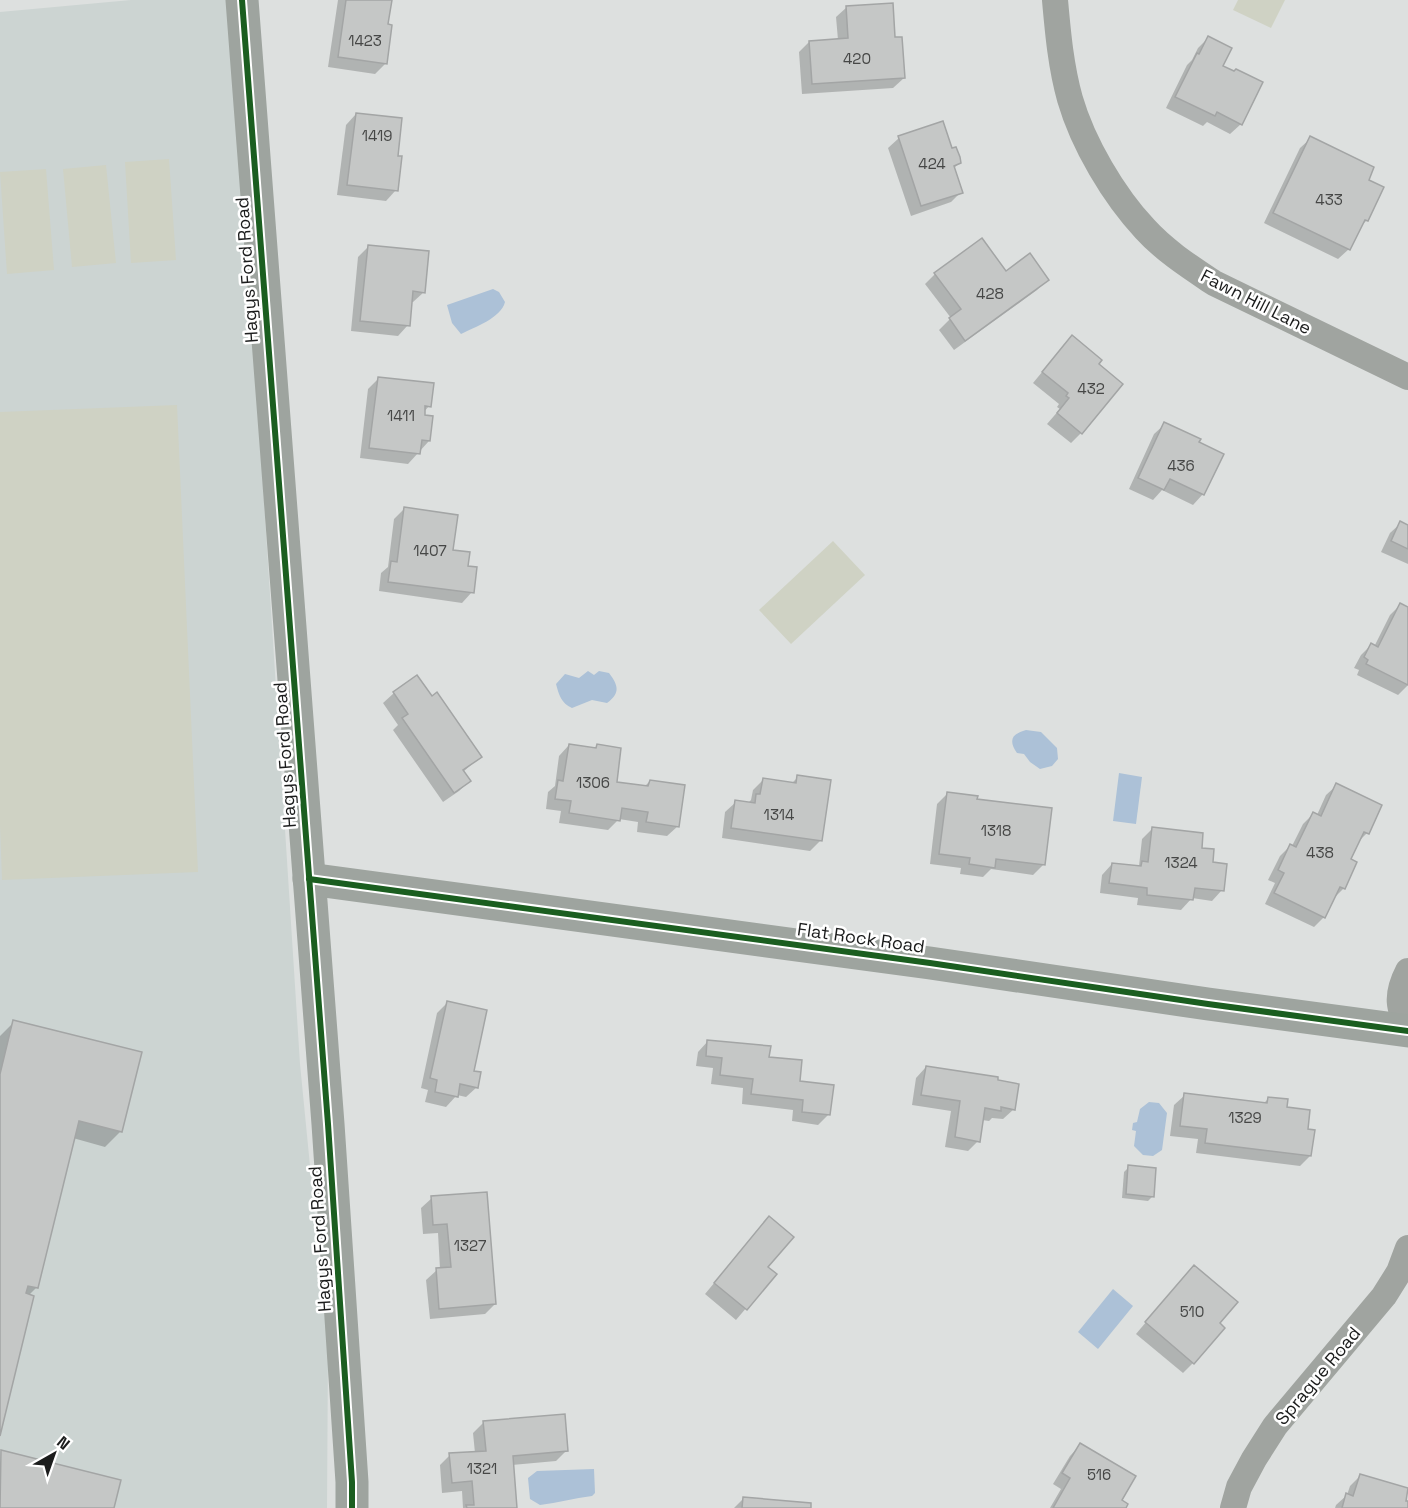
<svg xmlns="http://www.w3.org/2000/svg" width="1408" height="1508" font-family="'Space Grotesk',sans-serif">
  <rect width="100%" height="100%" fill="#dde0df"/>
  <path fill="#ccd4d2" d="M131 0H232L300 1064 328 1349 327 1508H0V12Z"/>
  <g fill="#cfd2c4">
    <path d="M1238 0H1285L1271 28 1233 10Z"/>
    <path d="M169 159 176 260 131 263 125 162Z"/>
    <path d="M106 165 116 263 72 267 63 169Z"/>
    <path d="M46 169 54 270 7 274 0 172Z"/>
    <path d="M177 405 198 872 2 880 0 825V412Z"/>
    <path d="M833 541 865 575 791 644 759 610Z"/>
  </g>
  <g fill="#acc1d7">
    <path d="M493 289 499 292 505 302C501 318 475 327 461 334L452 323 447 305Z"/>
    <path d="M588 671 594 675 599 671 609 673C618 685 621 693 607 703L592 700 572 708C561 703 559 695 556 684L565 674 579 678Z"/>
    <path d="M1026 730 1041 732 1057 748 1058 759 1052 766 1040 769 1030 762 1024 754 1017 753C1008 740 1012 734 1026 730Z"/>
    <path d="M1119 773 1142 777 1136 824 1113 821Z"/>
    <path d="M1149 1102 1159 1103 1167 1113 1162 1150 1153 1156 1143 1155 1134 1146 1136 1131 1132 1130 1133 1123 1137 1122 1140 1109Z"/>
    <path d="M1113 1289 1133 1306 1098 1349 1078 1332Z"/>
    <path d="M594 1469 595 1493 592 1496C574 1498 558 1503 540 1505L530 1499 528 1478 537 1471Z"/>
  </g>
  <g fill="#0003">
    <path d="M338 0H390L387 25 386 63 375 74 328 67Z"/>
    <path d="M847 7 894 39 904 78 893 88 802 94 799 52 809 42 838 40 836 17Z"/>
    <path d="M1208 38 1221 67 1241 124 1230 134 1207 122 1203 126 1166 108 1187 65 1192 60 1198 48Z"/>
    <path d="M356 114 396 158V190L386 201 337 195 346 125Z"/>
    <path d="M899 138 951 150 960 162 953 169 961 192 951 202 911 216 888 148Z"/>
    <path d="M1311 138 1367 180V220L1359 228 1349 249 1338 259 1264 223 1300 148Z"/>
    <path d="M369 246 424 292 413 302H411L408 325 398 336 351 331 358 257Z"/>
    <path d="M1006 273 1047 279 1037 290 954 350 939 330 951 318 925 284 935 274Z"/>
    <path d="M1062 348 1081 433 1071 443 1047 424 1060 409 1057 407 1059 404 1033 383Z"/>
    <path d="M378 379 429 406 423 413 429 441 408 464 360 458 368 389Z"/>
    <path d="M1165 424 1203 494 1193 505 1162 490 1153 500 1129 489 1154 434Z"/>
    <path d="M404 509 451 551 466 567 472 592 462 603 379 591 381 573 388 567 394 519Z"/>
    <path d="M1401 523 1408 526V564L1381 552 1390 533Z"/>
    <path d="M1400 605 1408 609V685L1398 695 1357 675 1359 670 1354 668 1361 655 1371 645 1374 647 1390 615Z"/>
    <path d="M416 677 431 698 480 757 463 772 469 781 459 791 443 802 393 730 398 725 383 703 394 693Z"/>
    <path d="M569 745 594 749 597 746 615 783 644 787 650 781 678 826 667 836 637 832 638 822 619 819 608 830 559 823 561 811 546 809 548 792 555 786 559 756Z"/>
    <path d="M798 777 821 840 810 851 722 838 725 812 736 802 748 803 751 800 753 790 763 780 791 784Z"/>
    <path d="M1337 785 1367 833 1357 843 1349 860 1344 888 1333 899 1324 917 1314 927 1265 904 1275 883 1268 880 1280 856 1290 846H1292L1303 824 1313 814 1317 815 1326 795Z"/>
    <path d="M948 793 975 800 1044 864 1033 875 991 869 983 877 960 874 961 868 930 864 937 804Z"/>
    <path d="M1153 828 1200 849 1222 890 1212 901 1192 898 1181 910 1137 905 1138 898 1100 893 1102 875 1112 864 1139 866 1142 839Z"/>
    <path d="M447 1003 477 1087 466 1097 457 1095 446 1107 425 1102 428 1090 421 1088 437 1013Z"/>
    <path d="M14 1022 121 1131 105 1147 73 1138 36 1288 28 1296 0 1430V1036Z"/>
    <path d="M708 1041 768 1058 798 1082 829 1114 818 1125 792 1121 793 1110 742 1104 743 1088 711 1084 713 1068 696 1066 698 1052Z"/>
    <path d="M926 1067 1014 1109 1003 1119 992 1118 989 1121 982 1120 978 1141 968 1151 945 1147 951 1111 912 1105 916 1078Z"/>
    <path d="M1185 1095 1263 1104 1269 1098 1286 1108 1306 1130 1310 1156 1300 1166 1196 1153 1198 1139 1170 1136 1174 1105Z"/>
    <path d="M1129 1167 1153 1196 1148 1201 1122 1198 1124 1172Z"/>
    <path d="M432 1198 495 1304 485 1314 430 1319 426 1280 437 1270 440 1269 438 1233 423 1234 421 1208Z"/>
    <path d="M759 1229 766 1268 775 1274 736 1320 705 1294Z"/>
    <path d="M1184 1277 1218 1324 1193 1363 1183 1373 1136 1334Z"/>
    <path d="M484 1422 566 1451 556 1461 512 1465 516 1508H463L462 1491 442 1493 440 1465 450 1455 475 1453 473 1433Z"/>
    <path d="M1080 1445 1120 1501 1124 1508H1050L1061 1489 1053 1484 1070 1456Z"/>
    <path d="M1 1451 119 1481 113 1508H0Z"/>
    <path d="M1360 1476 1408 1503V1508H1335L1336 1505 1347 1495 1350 1486Z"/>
    <path d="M743 1499 809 1508H734Z"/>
  </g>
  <g fill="#c5c7c6" stroke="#a3a5a5" stroke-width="1.5">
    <path d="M346 0H392L388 24 392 25 387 64 338 57Z"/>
    <path d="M893 3 895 37H902L905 78 812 84 809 41 848 38 846 6Z"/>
    <path d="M1208 36 1232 48 1223 66 1234 71 1236 69 1263 82 1242 125 1217 112 1215 116 1175 97 1197 53 1199 54Z"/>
    <path d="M356 113 402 118 398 156H402L398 191 347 185Z"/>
    <path d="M943 121 952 148 956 147 960 157 961 163 954 166 963 193 921 206 898 136Z"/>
    <path d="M1310 136 1374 167 1369 180 1384 187 1368 221 1365 220 1350 250 1273 213Z"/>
    <path d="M982 238 1006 271 1030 253 1049 280 965 341 949 318 961 309 934 273Z"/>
    <path d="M368 245 429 251 425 293 413 291 410 326 360 321Z"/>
    <path d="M1072 335 1102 360 1099 364 1123 384 1082 434 1057 413 1069 398 1066 396 1068 393 1042 372Z"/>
    <path d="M378 377 434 383 431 407 425 406V415L433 416 430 441 422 440 420 454 369 448Z"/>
    <path d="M1164 422 1201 439 1199 442 1224 454 1204 495 1170 479 1164 490 1138 478Z"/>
    <path d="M404 507 458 515 453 550 470 552 468 566 477 567 474 593 388 582 391 561 397 562Z"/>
    <path d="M1400 521 1408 525V549L1391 541Z"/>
    <path d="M1400 603 1408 607V685L1366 664 1368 660 1364 657 1371 643 1378 647Z"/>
    <path d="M417 675 432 696 437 692 482 757 463 770 471 781 454 793 402 718 408 714 393 692Z"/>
    <path d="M569 744 596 748 597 744 621 748 617 782 648 786 650 780 685 785 679 827 646 822 648 812 622 808 620 821 569 813 571 801 555 799 558 780 563 781Z"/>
    <path d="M797 775 831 780 822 841 731 828 735 800 755 803 756 794H760L763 778 796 783Z"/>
    <path d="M1336 783 1382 805 1369 834 1364 832 1351 859 1357 862 1345 889 1340 887 1325 918 1274 893 1284 873 1278 870 1290 844 1296 847 1313 812 1321 816Z"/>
    <path d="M947 792 978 796 977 799 1052 808 1045 865 996 859 995 868 969 864 970 858 939 854Z"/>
    <path d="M1152 827 1203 833 1202 848 1214 849 1213 862 1227 864 1224 891 1195 888 1193 900 1147 895V888L1109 883 1112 863 1141 866 1142 861 1148 862Z"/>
    <path d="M447 1001 487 1010 474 1071 481 1072 478 1088 460 1084 458 1097 435 1092 437 1080 430 1078Z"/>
    <path d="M13 1020 142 1052 122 1132 79 1121 38 1288 28 1286 26 1293 34 1296 0 1436V1074Z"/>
    <path d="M707 1040 771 1046 769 1057 802 1060 800 1081 834 1085 830 1115 802 1112 803 1100 751 1094 753 1079 720 1075 722 1058 706 1056Z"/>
    <path d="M926 1066 998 1077V1080L1019 1084 1015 1110 1001 1107V1111L985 1108 980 1142 955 1137 960 1101 921 1095Z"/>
    <path d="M1184 1093 1267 1103 1268 1097 1288 1099 1287 1107 1310 1110 1308 1129 1315 1130 1311 1156 1205 1143 1207 1129 1180 1126Z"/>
    <path d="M1128 1165 1156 1168 1154 1197 1126 1194Z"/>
    <path d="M487 1192 496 1304 439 1309 436 1268 451 1267 447 1224 433 1225 431 1196Z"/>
    <path d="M769 1216 794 1237 768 1267 777 1274 747 1310 714 1283Z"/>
    <path d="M1194 1265 1238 1302 1220 1323 1225 1328 1194 1364 1145 1322Z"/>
    <path d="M565 1414 568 1451 513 1456 517 1508H467L466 1505H474L472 1481 452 1483 449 1453 486 1451 483 1421Z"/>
    <path d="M1080 1443 1136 1476 1122 1500 1128 1504 1126 1508H1053L1070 1478 1062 1473Z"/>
    <path d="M1 1450 121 1480 114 1508H0Z"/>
    <path d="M1360 1474 1408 1488 1406 1501H1408V1508H1342L1346 1493 1353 1496Z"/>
    <path d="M743 1497 811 1503V1508H742Z"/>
  </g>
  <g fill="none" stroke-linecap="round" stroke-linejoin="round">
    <g stroke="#a0a4a0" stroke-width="26">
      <path d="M1055 0C1058 34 1061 67 1070 99 1083 144 1114 196 1145 229 1165 251 1190 267 1214 283L1408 377"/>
      <path d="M1408 971C1395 996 1399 1007 1408 1032"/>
      <path d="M1233 1508 1239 1487 1254 1459 1275 1426 1384 1296 1399 1272 1408 1248"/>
    </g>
    <g stroke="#9ea49f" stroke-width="33">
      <path d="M242 0 328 1124 352 1482V1508"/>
      <path d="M309 879 930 963 1208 1004 1408 1031"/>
    </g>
    <defs>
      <g id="cycleway">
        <path d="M242 0 328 1124 352 1482V1508"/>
        <path d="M309 879 930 963 1208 1004 1408 1031"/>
      </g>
    </defs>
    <use href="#cycleway" stroke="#fff" stroke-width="10"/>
    <use href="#cycleway" stroke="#1b5e20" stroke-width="6"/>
  </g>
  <g text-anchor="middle" stroke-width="5" stroke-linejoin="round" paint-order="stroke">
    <g font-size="15" fill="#464746">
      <text x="365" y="46">1423</text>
      <text x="857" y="64">420</text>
      <text x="377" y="141">1419</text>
      <text x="932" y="169">424</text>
      <text x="1329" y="205">433</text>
      <text x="990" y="299">428</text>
      <text x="1091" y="394">432</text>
      <text x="401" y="421">1411</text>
      <text x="1181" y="471">436</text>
      <text x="430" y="556">1407</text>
      <text x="593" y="788">1306</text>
      <text x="779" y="820">1314</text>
      <text x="996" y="836">1318</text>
      <text x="1320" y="858">438</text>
      <text x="1181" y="868">1324</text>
      <text x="1245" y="1123">1329</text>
      <text x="470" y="1251">1327</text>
      <text x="1192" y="1317">510</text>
      <text x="482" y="1474">1321</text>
      <text x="1099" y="1480">516</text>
    </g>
    <g font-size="18" fill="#1b1c1c" stroke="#fff">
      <text transform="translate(247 270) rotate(-94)" y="6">Hagys Ford Road</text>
      <text transform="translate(1256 302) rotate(27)" y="6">Fawn Hill Lane</text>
      <text transform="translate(285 755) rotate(-94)" y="6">Hagys Ford Road</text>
      <text transform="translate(861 938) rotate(8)" y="6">Flat Rock Road</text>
      <text transform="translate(320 1239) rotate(-94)" y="6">Hagys Ford Road</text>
      <text transform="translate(1318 1376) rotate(-50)" y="6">Sprague Road</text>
    </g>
  </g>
  <g transform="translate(54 1454) rotate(40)" stroke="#ffffff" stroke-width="4.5" paint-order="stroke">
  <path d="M0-4.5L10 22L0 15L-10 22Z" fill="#1b1c1c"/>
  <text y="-9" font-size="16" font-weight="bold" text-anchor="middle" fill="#1b1c1c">N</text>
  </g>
</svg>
